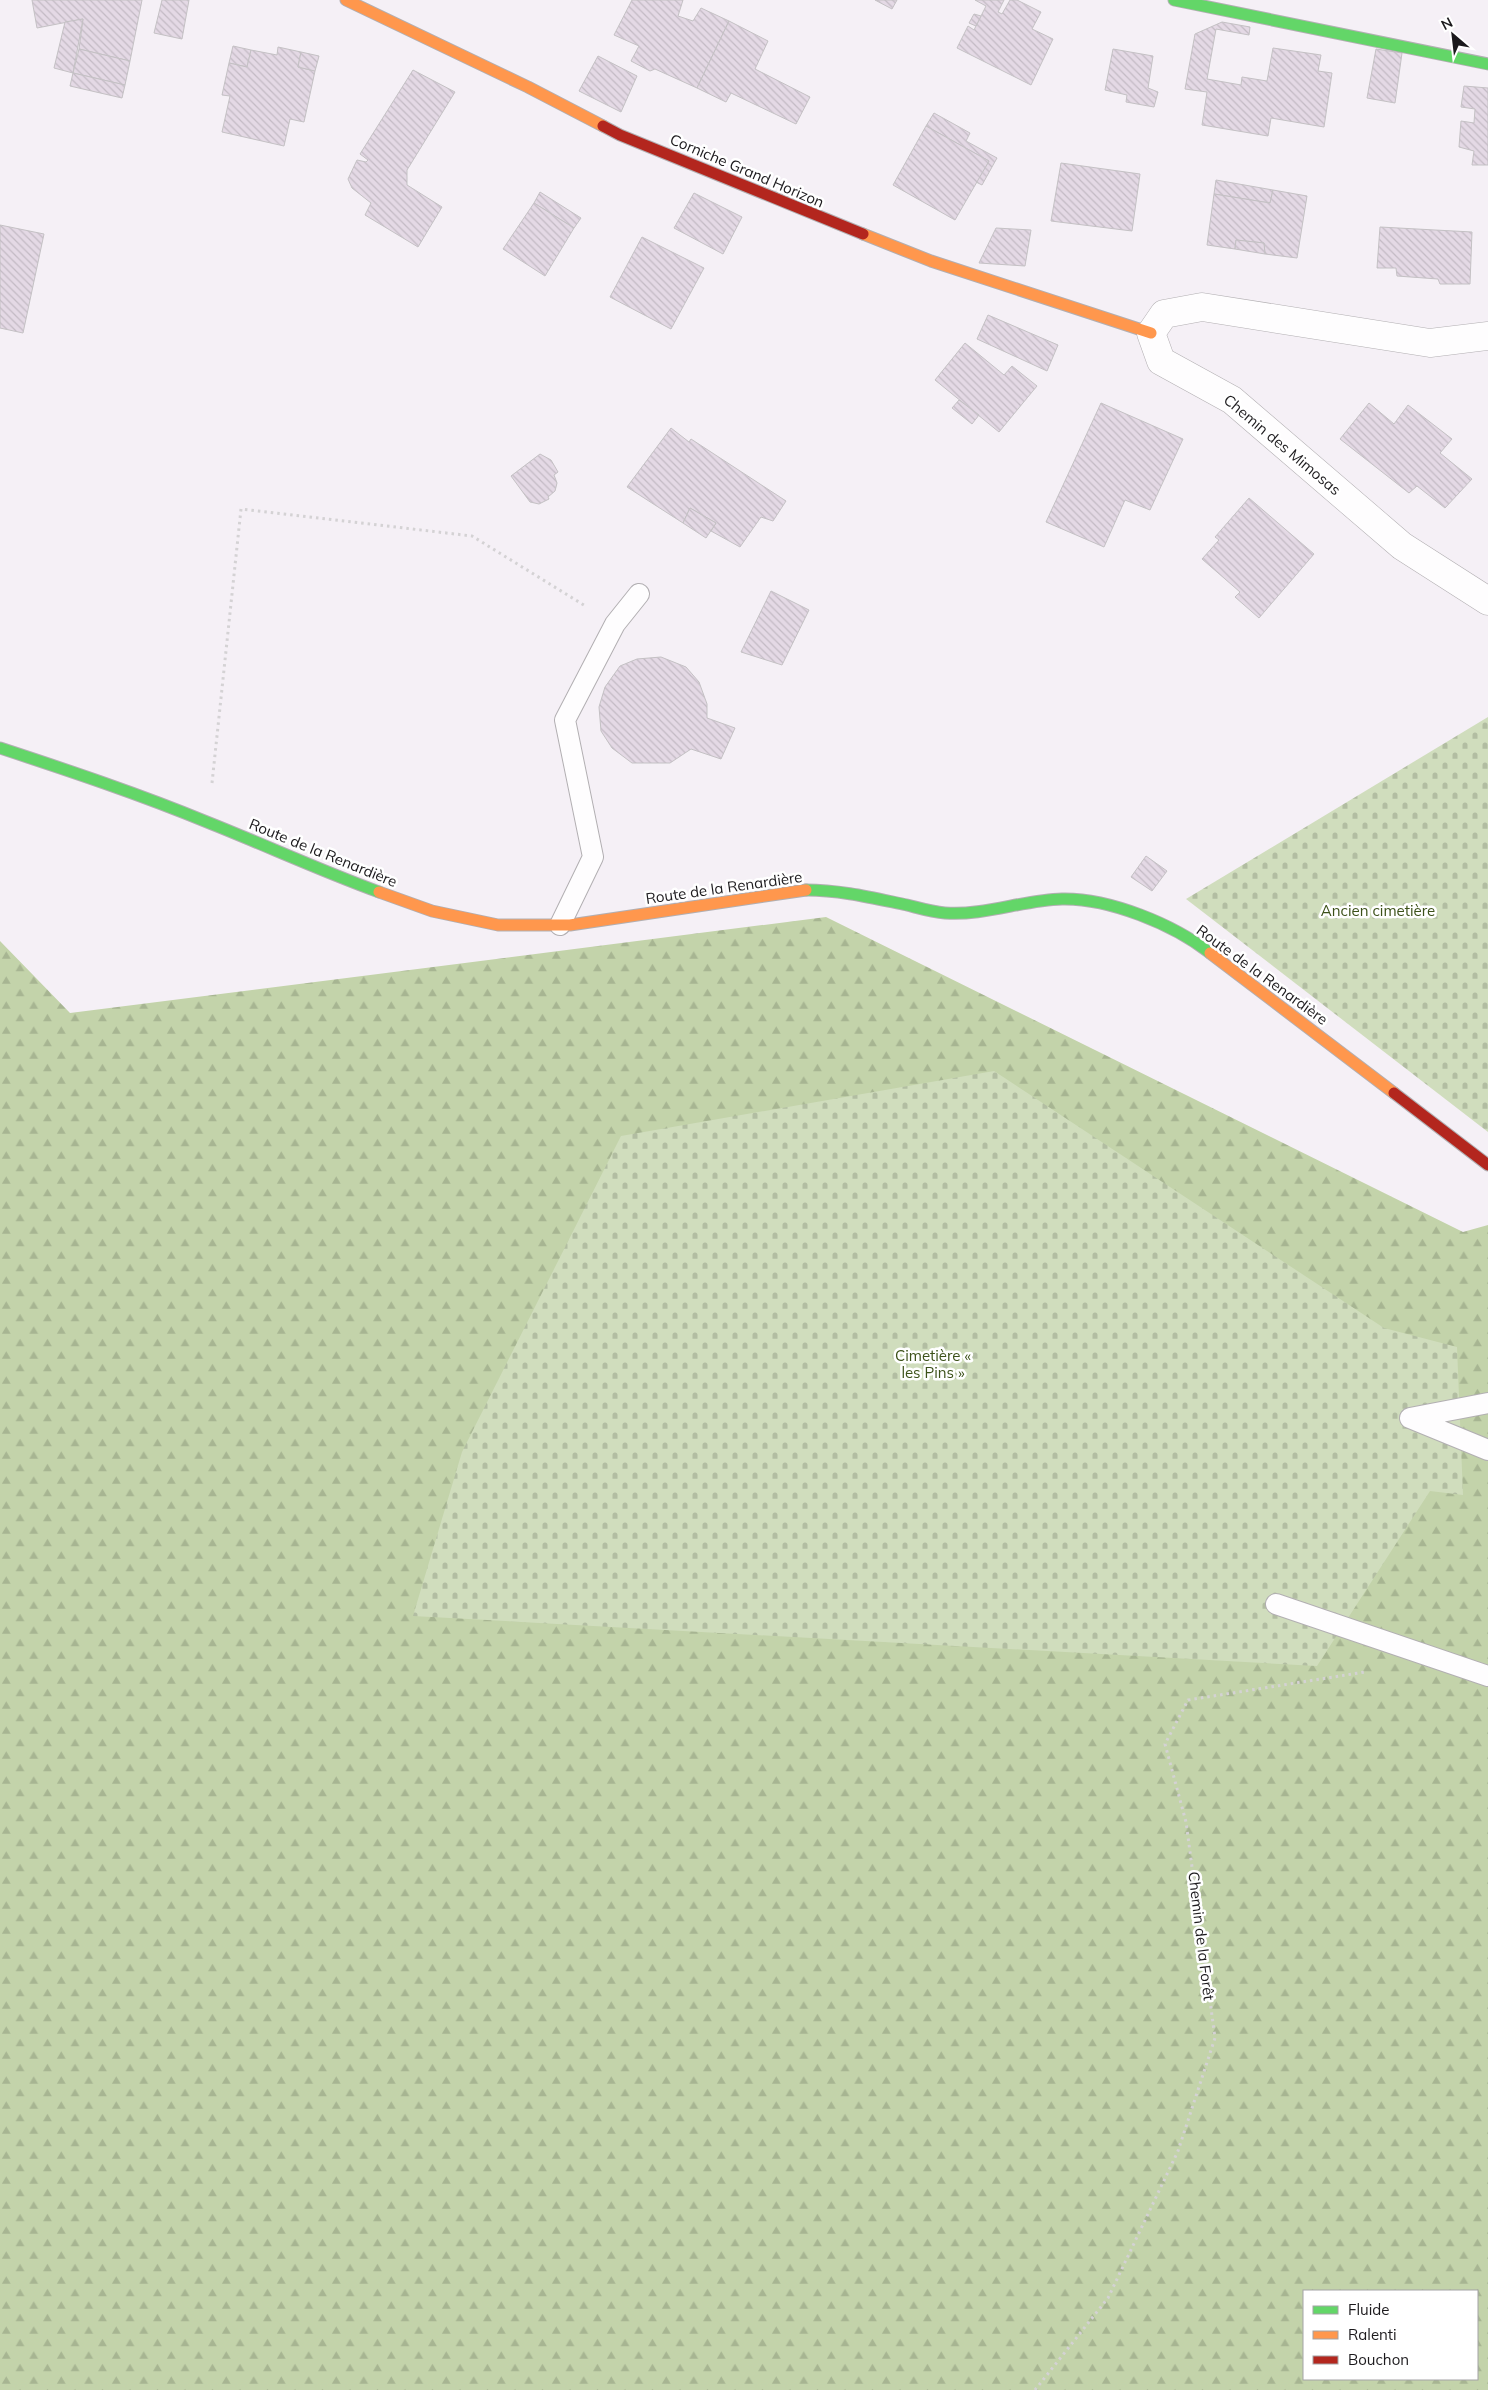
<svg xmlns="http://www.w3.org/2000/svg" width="1488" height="2390" font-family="Mulish,sans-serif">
  <defs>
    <pattern id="forest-firs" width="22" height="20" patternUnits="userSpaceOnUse" patternTransform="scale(1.25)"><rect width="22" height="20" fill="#c3d3aa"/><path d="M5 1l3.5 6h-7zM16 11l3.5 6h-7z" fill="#a7b592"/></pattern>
    <pattern id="cemetery-stones" width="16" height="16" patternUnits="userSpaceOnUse" patternTransform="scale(1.25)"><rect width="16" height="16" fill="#d0ddbd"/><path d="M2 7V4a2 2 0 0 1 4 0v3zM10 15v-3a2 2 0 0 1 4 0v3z" fill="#b2bda2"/></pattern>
    <pattern id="building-back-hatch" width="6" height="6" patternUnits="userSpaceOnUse" patternTransform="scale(1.25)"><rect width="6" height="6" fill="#e4d9e5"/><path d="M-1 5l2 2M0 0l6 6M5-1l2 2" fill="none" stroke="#c3bac4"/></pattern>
  </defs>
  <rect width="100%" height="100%" fill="#f5f0f6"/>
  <path fill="url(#forest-firs)" fill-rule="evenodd" d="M826 917 1463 1232 1488 1225V2390H0V941L70 1013ZM1304 2291H1477V2379H1304Z"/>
  <g fill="url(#cemetery-stones)">
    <path d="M1488 717V1132L1186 899Z"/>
    <path d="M994 1071 1384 1328 1457 1347 1463 1495 1430 1491 1317 1666 413 1616 462 1452 621 1136Z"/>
  </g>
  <g fill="url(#building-back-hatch)" stroke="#c4c1c4">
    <path d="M32 0H142L130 61 79 49 83 19 37 28Z"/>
    <path d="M162 0H189L182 39 154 33Z"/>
    <path d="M632 0H683L678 16 693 21 701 8 729 21 697 88 655 69 650 71 631 61 639 46 614 35Z"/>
    <path d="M875 0H897L892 9Z"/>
    <path d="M975 0H1004L998 12 1002 14 1010 0H1017L1041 12 1032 29 1053 39 1031 85 957 48 968 26 974 30 986 6Z"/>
    <path d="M974 14 981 16 976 26 969 23Z"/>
    <path d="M83 19 73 73 54 68 65 22Z"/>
    <path d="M729 21 768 41 755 69 810 97 796 124 731 93 726 102 697 88Z"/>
    <path d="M1222 22 1250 27 1249 35 1216 29 1207 79 1241 85 1242 77 1267 81 1273 48 1321 55 1318 71 1332 73 1324 127 1271 118 1268 136 1202 125 1207 92 1185 89 1195 34Z"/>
    <path d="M233 46 251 50 247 67 229 63Z"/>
    <path d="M278 47 301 52 298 67 315 71 304 122 290 119 284 146 222 132 230 96 222 95 229 63 247 67 251 50 277 55Z"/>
    <path d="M79 49 130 61 125 85 73 73Z"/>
    <path d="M1113 49 1153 56 1148 88 1158 92 1154 107 1126 102 1127 95 1105 90Z"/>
    <path d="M1376 49 1402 53 1395 103 1367 98Z"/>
    <path d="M301 52 319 56 315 71 298 67Z"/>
    <path d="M598 56 637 76 621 112 579 91Z"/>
    <path d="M413 70 455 92 407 170V185L442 207 418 247 365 215 371 203 352 188 348 179 357 160 366 162 368 160 360 154Z"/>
    <path d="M73 73 125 85 122 98 70 86Z"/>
    <path d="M1464 86 1488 88V165H1472L1474 151 1459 147 1461 121 1474 123 1475 109 1461 107Z"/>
    <path d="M934 113 970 133 966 141 997 158 982 185 976 182 989 161 926 126Z"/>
    <path d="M926 126 989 161 955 220 893 185Z"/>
    <path d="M1061 163 1140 174 1132 231 1051 221Z"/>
    <path d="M1216 180 1273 190 1270 203 1214 194Z"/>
    <path d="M1273 190 1307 196 1297 258 1265 254 1264 243 1236 240 1235 249 1207 245 1214 194 1270 203Z"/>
    <path d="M540 192 581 218 574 228 534 203Z"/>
    <path d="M694 193 742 217 723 254 674 228Z"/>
    <path d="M534 203 574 228 545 276 503 249Z"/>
    <path d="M0 225 44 234 23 333 0 328Z"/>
    <path d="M1380 227 1472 232 1470 284H1440L1438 279 1397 276 1396 268H1377Z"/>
    <path d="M996 228 1031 230 1025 266 979 263Z"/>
    <path d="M642 237 704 268 671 329 610 297Z"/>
    <path d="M1236 240 1264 243 1265 254 1235 249Z"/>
    <path d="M988 315 1058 345 1047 371 977 339Z"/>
    <path d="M965 343 1004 375 1012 366 1037 386 999 432 935 380Z"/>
    <path d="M959 400 979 415 972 424 952 408Z"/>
    <path d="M1101 403 1183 439 1150 510 1125 500 1104 547 1046 522Z"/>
    <path d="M1369 403 1394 424 1408 405 1452 439 1440 453 1472 479 1445 508 1417 486 1409 493 1340 439Z"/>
    <path d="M671 428 689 442 691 439 786 501 773 521 761 517 740 547 711 531 716 523 690 508 683 523 627 487Z"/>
    <path d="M540 454 551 460 558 472 554 475 557 483 555 491 548 497 549 499 539 504 530 502 511 476Z"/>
    <path d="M1249 498 1314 554 1259 618 1235 597 1240 592 1202 559 1219 540 1215 537Z"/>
    <path d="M690 508 716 523 706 538 683 523Z"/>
    <path d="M771 591 809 610 782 665 741 652Z"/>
    <path d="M661 657 686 667 699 682 707 704V718L735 728 721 759 691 749 670 763H632L612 748 601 731 599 707 605 687 620 666 637 659Z"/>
    <path d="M1146 856 1167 871 1152 891 1131 877Z"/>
  </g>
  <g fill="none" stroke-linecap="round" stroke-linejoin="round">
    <defs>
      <g id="lane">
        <path d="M560 925 593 857 565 720 615 624 639 594"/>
        <path d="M1488 1403 1410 1418 1488 1450"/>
        <path d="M1276 1604 1488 1676"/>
      </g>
      <path id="street" d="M1488 336 1430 343 1202 307 1164 314 1151 333 1161 361 1232 400 1402 546 1488 601"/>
      <g id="fast">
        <path d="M1174 0 1488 64"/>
        <path d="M0 748C70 771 139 794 207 822 265 845 321 871 379 892"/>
        <path d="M806 890C841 890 873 898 907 905 919 908 932 912 945 913 984 916 1023 900 1062 899 1109 898 1173 924 1210 953"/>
      </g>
      <g id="slow">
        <path d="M346 0 528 87 603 126"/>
        <path d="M863 234 931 261 1151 333"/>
        <path d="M379 892 432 911 498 925H570L806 890"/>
        <path d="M1210 953 1394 1093"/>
      </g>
      <g id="jam">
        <path d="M603 126 620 135 863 234"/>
        <path d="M1394 1093 1488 1165"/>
      </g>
    </defs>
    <use href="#lane" stroke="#b2afb2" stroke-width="22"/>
    <use href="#street" stroke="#b2afb2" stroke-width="29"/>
    <use href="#fast" stroke="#b2afb2" stroke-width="13"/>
    <use href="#slow" stroke="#b2afb2" stroke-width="13"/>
    <use href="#jam" stroke="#b2afb2" stroke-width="13"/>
    <g stroke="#d4d2d4" stroke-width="3" stroke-dasharray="2.5 4" stroke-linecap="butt">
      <path d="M212 783 241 509 472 536 587 607"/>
      <path d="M1035 2390 1108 2298 1178 2151 1215 2038 1186 1822 1165 1744 1188 1700 1365 1672"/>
    </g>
    <use href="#lane" stroke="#fefdfe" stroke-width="20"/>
    <use href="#street" stroke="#fefdfe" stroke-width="28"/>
    <use href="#fast" stroke="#63d668" stroke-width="11"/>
    <use href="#slow" stroke="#ff974d" stroke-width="11"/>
    <use href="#jam" stroke="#b3261e" stroke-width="11"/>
  </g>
  <g text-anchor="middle" stroke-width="5" stroke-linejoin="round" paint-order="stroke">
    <g font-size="15" fill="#1c1a1d" stroke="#fff">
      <text transform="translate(747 171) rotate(23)" y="5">Corniche Grand Horizon</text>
      <text transform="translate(1282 445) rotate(40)" y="5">Chemin des Mimosas</text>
      <text transform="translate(323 853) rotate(22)" y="5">Route de la Renardière</text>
      <text transform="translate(724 888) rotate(-8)" y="5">Route de la Renardière</text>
      <text transform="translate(1262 975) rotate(36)" y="5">Route de la Renardière</text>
      <text transform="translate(1201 1936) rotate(83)" y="5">Chemin de la Forêt</text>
    </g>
    <g font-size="15" fill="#3c5119" stroke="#fff">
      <text x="1378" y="916">Ancien cimetière</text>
      <text x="933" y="1361">Cimetière «<tspan x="933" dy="17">les Pins »</tspan></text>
    </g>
  </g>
  <rect x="1303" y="2290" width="175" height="90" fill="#ffffff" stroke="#a4a3a5"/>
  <rect x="1313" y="2306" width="25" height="8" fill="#63d668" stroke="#a4a3a5"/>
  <text x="1348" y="2315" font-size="15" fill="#1c1a1d">Fluide</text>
  <rect x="1313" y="2331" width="25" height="8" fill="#ff974d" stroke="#a4a3a5"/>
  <text x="1348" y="2340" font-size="15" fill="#1c1a1d">Ralenti</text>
  <rect x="1313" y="2356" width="25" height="8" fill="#b3261e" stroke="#a4a3a5"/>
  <text x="1348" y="2365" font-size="15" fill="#1c1a1d">Bouchon</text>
  <g transform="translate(1453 35) rotate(332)" stroke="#ffffff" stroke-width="4" paint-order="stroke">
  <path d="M0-4L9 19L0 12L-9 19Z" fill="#1c1a1d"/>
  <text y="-8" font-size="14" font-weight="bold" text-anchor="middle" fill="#1c1a1d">N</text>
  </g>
</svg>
